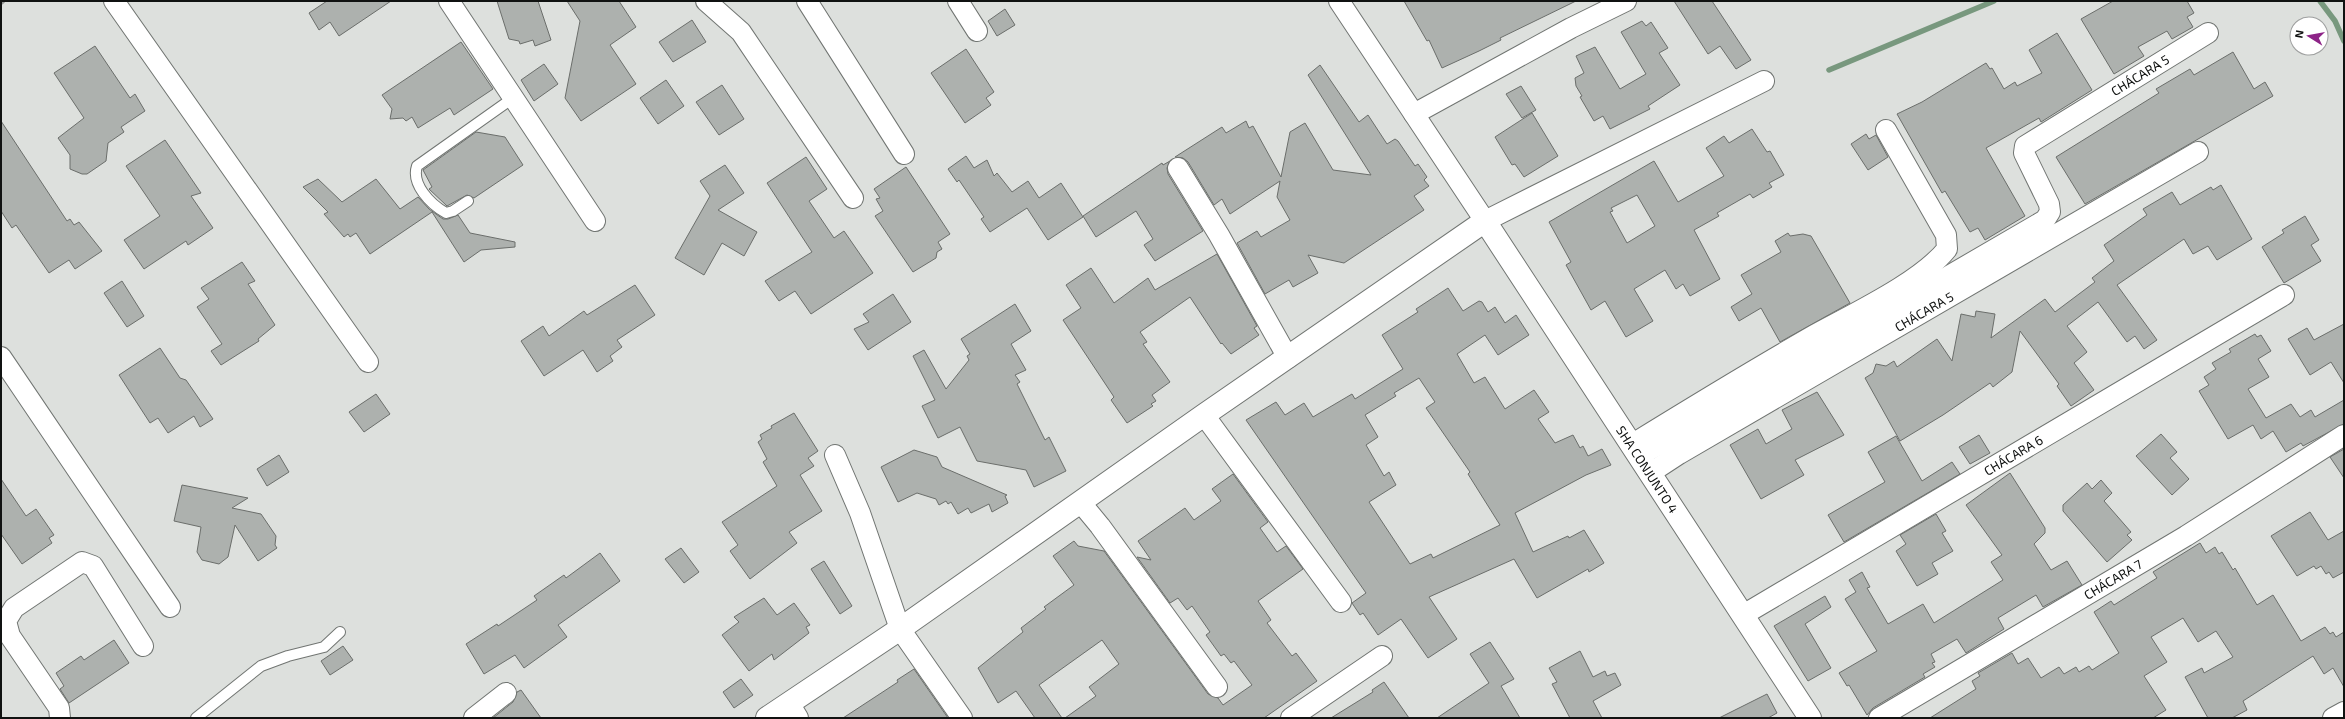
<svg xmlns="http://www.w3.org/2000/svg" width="2345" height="719" font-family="'Exo 2',sans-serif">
  <rect width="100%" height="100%" fill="#dde0dd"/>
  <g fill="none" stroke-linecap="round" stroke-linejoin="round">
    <g stroke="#78987e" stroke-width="5.5">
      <path d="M2320 1 2335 21 2344 41"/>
      <path d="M1829 70 1994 1"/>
    </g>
  </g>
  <g fill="#adb1ae" stroke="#6b6e6b" fill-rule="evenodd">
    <path d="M327 1H391L339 36 330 22 319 30 309 13Z"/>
    <path d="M497 1H538L551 40 535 46 533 40 520 44 519 41 509 39Z"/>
    <path d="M567 1H619L636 27 610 45 636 84 581 121 565 98 580 21Z"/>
    <path d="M1404 1H1576L1500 38 1501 40 1479 51 1442 68 1429 40 1427 41Z"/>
    <path d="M1674 1H1712L1751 60 1736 69 1720 46 1708 54Z"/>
    <path d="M2113 1H2187L2194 13 2187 17 2193 27 2172 39 2167 31 2138 47 2144 56 2114 74 2081 19Z"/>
    <path d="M1005 9 1015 25 997 36 988 21Z"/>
    <path d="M692 20 706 42 673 62 659 42Z"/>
    <path d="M1642 21 1646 26 1651 22 1668 48 1659 53 1680 85 1648 106 1650 109 1610 129 1603 116 1594 121 1580 97 1582 96 1576 86 1575 78 1584 73 1576 56 1595 47 1620 89 1646 74 1621 32Z"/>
    <path d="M2057 33 2092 90 2041 122 2039 118 1986 148 2025 216 1985 240 1978 228 1970 232 1945 191 1942 193 1897 114 1922 102 1986 63 1990 69 1992 68 2004 89 2015 82 2017 86 2042 73 2029 50Z"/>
    <path d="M461 42 493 89 454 115 450 108 418 128 412 117 406 121 403 118 390 119 392 109 382 95Z"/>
    <path d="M95 46 130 98 135 94 145 111 121 127 124 132 108 143 106 161 87 174H82L70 169V155L58 138 84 118 54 73Z"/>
    <path d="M966 49 994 92 986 98 991 105 965 123 931 73Z"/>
    <path d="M2233 52 2254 89 2265 82 2273 96 2085 204 2056 157 2159 93 2156 89 2190 69 2194 75Z"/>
    <path d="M544 64 558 84 534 101 521 80Z"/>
    <path d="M1320 65 1359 122 1368 115 1387 144 1395 139 1398 141 1415 166 1418 164 1427 177 1424 180 1429 186 1414 196 1424 210 1344 263 1308 255 1318 273 1293 287 1289 280 1265 294 1237 243 1257 231 1261 237 1290 220 1277 197 1280 181 1230 214 1222 199 1214 205 1188 162 1183 158 1175 157 1222 127 1226 133 1246 121 1249 128 1253 126 1281 177 1290 132 1305 123 1333 170 1371 175 1308 75Z"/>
    <path d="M666 80 684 106 658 124 640 98Z"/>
    <path d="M722 85 744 119 719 135 696 102Z"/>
    <path d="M1521 86 1536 110 1522 118 1506 94Z"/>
    <path d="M1532 113 1558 156 1524 177 1515 164 1512 165 1495 137Z"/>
    <path d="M1 121 67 221 70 219 74 225 79 222 102 251 75 269 69 260 49 273 16 225 12 228 1 211Z"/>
    <path d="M1752 129 1767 152 1770 151 1784 175 1769 183 1772 187 1753 198 1750 194 1717 213 1719 216 1694 230 1720 279 1690 296 1683 284 1676 289 1665 270 1634 289 1653 321 1626 337 1605 301 1591 310 1566 265 1571 262 1549 222 1654 161 1678 202 1724 176 1706 148 1724 136 1729 143ZM1637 195 1655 226 1627 243 1610 212 1613 211 1611 208Z"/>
    <path d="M476 132 505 137 523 165 474 198 467 195 447 206 429 189 432 187 423 170Z"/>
    <path d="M1866 134 1869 139 1876 135 1888 157 1868 170 1851 144Z"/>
    <path d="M165 140 201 193 191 196 213 228 188 245 186 241 144 269 124 240 160 216 126 166Z"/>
    <path d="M966 156 974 168 987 160 994 176 997 173 1012 192 1028 181 1039 198 1061 183 1083 217 1048 240 1027 208 990 232 981 219 984 217 959 180 957 182 948 169Z"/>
    <path d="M806 157 827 189 809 201 834 238 844 231 873 273 811 314 795 291 779 301 765 281 812 252 767 183Z"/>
    <path d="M1170 161 1167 168 1168 174 1203 231 1155 261 1144 245 1153 239 1136 211 1096 237 1083 216 1162 163 1163 165Z"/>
    <path d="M725 165 744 193 718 210 757 232 744 256 722 243 704 275 675 258 710 196 700 181Z"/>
    <path d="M906 167 950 234 938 242 942 249 937 252 936 258 913 272 875 216 883 211 876 199 880 198 874 189Z"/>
    <path d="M318 179 342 202 376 179 400 209 418 197 429 209 443 219H448L458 215 470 233 515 242V247L481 250 464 262 432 212 370 254 356 233 350 237 348 234 344 237 324 214 328 212 303 187Z"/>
    <path d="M2221 185 2252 239 2217 260 2208 246 2193 254 2184 239 2117 285 2157 340 2144 349 2135 336 2127 342 2098 302 2067 326 2087 352 2074 363 2094 390 2071 406 2057 386 2059 384 2020 331 2012 372 1993 387 1990 383 1943 415 1900 441 1865 378 1873 373 1876 364 1886 366 1894 361 1897 367 1937 339 1952 361 1961 314 1975 317 1976 311 1995 314 1991 338 2045 299 2055 312 2095 282 2092 278 2114 261 2104 245 2147 215 2143 209 2172 192 2180 205 2211 187 2213 190Z"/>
    <path d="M2305 216 2319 240 2311 245 2321 261 2284 283 2262 247 2284 233 2282 230Z"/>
    <path d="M1788 233 1790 236 1803 234 1811 236 1850 303 1780 342 1761 308 1739 321 1731 307 1752 294 1741 275 1781 252 1775 241Z"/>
    <path d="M1217 254 1257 326 1254 328 1259 335 1231 354 1222 343 1221 344 1190 297 1140 332 1147 342 1143 344 1170 382 1152 395 1156 401 1151 404 1153 406 1127 423 1111 400 1114 397 1063 320 1081 308 1066 285 1091 268 1114 303 1148 278 1155 290Z"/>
    <path d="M242 262 255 281 248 284 275 325 258 339 259 341 221 365 211 351 222 344 197 307 209 299 201 288Z"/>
    <path d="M122 281 144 316 127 327 104 293Z"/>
    <path d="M635 285 655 315 617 340 622 347 610 356 613 361 597 372 583 350 544 376 521 341 543 326 549 336 584 311 587 315Z"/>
    <path d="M1448 288 1463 311 1479 301 1482 302 1488 312 1495 307 1505 323 1516 315 1529 335 1498 355 1485 335 1457 354 1474 383 1485 377 1505 409 1534 390 1549 412 1538 419 1555 443 1573 435 1580 448 1583 446 1588 456 1602 449 1611 465 1586 475 1515 513 1533 552 1568 536 1569 538 1584 530 1604 563 1589 572 1588 569 1537 598 1514 559 1429 597 1457 639 1428 658 1401 619 1378 635 1363 613 1360 615 1352 603 1366 593 1246 420 1276 402 1285 415 1304 403 1313 417 1352 394 1355 399 1403 369 1382 335 1418 312 1416 309ZM1419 378 1435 402 1426 408 1470 472 1468 474 1500 525 1433 558 1431 554 1410 564 1369 502 1396 485 1389 472 1384 476 1366 445 1378 437 1365 415 1396 396 1394 393Z"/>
    <path d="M893 294 911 322 868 350 854 329 869 322 863 314Z"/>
    <path d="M1015 304 1031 331 1011 344 1026 370 1015 375 1020 382 1017 384 1045 440 1049 437 1066 471 1034 487 1026 470 977 461 960 427 938 438 922 406 935 400 913 356 924 350 946 389 969 360 967 356 970 354 961 339Z"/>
    <path d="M2344 324V383L2331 362 2310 375 2288 339 2307 328 2314 340Z"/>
    <path d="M2255 334 2257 337 2261 335 2271 351 2258 359 2269 377 2248 389 2266 418 2291 404 2300 417 2311 410 2315 417 2344 400V424L2303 446 2301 443 2286 452 2273 431 2261 439 2253 425 2228 439 2199 391 2209 385 2204 377 2216 369 2212 363 2231 352 2229 349Z"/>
    <path d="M160 348 180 378 186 380 213 419 200 427 194 416 168 433 158 418 150 423 119 375Z"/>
    <path d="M1817 392 1844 435 1795 460 1804 475 1761 499 1730 445 1758 429 1766 444 1792 429 1782 410Z"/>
    <path d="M376 394 390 414 364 432 349 412Z"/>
    <path d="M794 413 818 451 808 458 814 466 800 475 822 511 789 532 797 543 750 579 730 551 738 545 722 522 777 486 763 462 767 459 758 442 762 439 760 435 772 428 771 426Z"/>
    <path d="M2161 434 2177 452 2170 458 2189 479 2172 495 2136 456Z"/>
    <path d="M1979 435 1990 453 1970 464 1959 447Z"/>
    <path d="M1896 436 1922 481 1952 462 1960 474 1844 542 1828 515 1885 482 1868 452Z"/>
    <path d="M2344 449V478L2330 457Z"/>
    <path d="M914 450 937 457 942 467 1007 495 1005 496 1008 503 992 512 989 504 971 513 968 508 958 514 951 502 948 504 946 501 939 505 936 499 917 493 898 502 881 467Z"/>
    <path d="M279 455 289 472 267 486 257 469Z"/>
    <path d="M2010 473 2045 528V533L2034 544 2051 570 2067 561 2082 585 2043 607 2036 595 1998 618 2004 629 1966 653 1957 639 1931 654 1935 662 1932 663 1935 667 1923 674 1925 677 1873 708 1867 715 1849 685 1847 686 1839 673 1877 651 1845 599 1856 592 1849 580 1862 572 1870 587 1867 588 1888 624 1923 604 1934 623 2003 580 1991 562 2002 555 1966 505Z"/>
    <path d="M1233 474 1268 522 1260 528 1277 552 1286 546 1303 569 1258 601 1271 620 1267 623 1292 656 1296 653 1317 681 1264 718H1065L1096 696 1089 687 1119 664 1102 640 1039 685 1062 718H1035L1016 691 998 703 978 668 1023 632 1021 628 1046 609 1044 607 1074 585 1053 556 1074 541 1078 546 1104 551 1208 694 1218 698 1223 705 1252 685 1234 661 1231 663 1224 654 1221 656 1206 635 1210 632 1192 606 1187 610 1178 598 1170 603 1137 557 1151 560 1138 541 1185 508 1194 520 1221 501 1212 489Z"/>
    <path d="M1 479 26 516 36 509 54 535 49 538 52 543 22 564 1 534Z"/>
    <path d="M2101 480 2112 493 2104 501 2131 532 2127 535 2132 540 2107 562 2063 511V505L2087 483 2092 489Z"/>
    <path d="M182 485 248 498 232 508 261 514 276 536 275 545 277 548 258 561 235 525 228 557 219 564 202 560 197 552 201 527 174 521Z"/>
    <path d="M2310 512 2328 540 2344 531V572L2333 578 2329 572 2326 574 2321 566 2316 569 2314 566 2297 576 2271 536Z"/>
    <path d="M1936 514 1946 531 1942 533 1953 551 1932 563 1938 574 1917 586 1896 551 1906 544 1900 535Z"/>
    <path d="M2200 543 2206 553 2215 547 2219 554 2222 552 2233 570 2235 568 2257 605 2273 595 2301 641 2325 627 2330 634 2333 632 2336 637 2344 632V687L2333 668 2324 674 2313 656 2243 701 2247 710 2232 718H2208L2185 677 2202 668 2204 673 2233 657 2216 631 2198 642 2183 618 2151 637 2167 662 2144 676 2166 710 2153 718H1930L1976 689 1972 681 1980 676 1978 673 2012 653 2018 664 2028 658 2041 678 2059 667 2064 674 2076 667 2079 672 2089 666 2092 670 2119 653 2094 612 2111 601 2114 605 2157 578 2153 572Z"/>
    <path d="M681 548 699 572 684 583 665 559Z"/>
    <path d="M600 553 620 581 558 625 567 637 524 668 515 655 484 674 466 644 497 624 498 626 537 600 534 596 564 575 566 578Z"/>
    <path d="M824 561 852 606 840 614 811 569Z"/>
    <path d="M1825 596 1831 607 1805 624 1831 668 1808 681 1774 626Z"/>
    <path d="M764 598 777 615 794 603 810 625 806 627 809 633 774 660 772 654 749 671 722 635 739 622 734 617Z"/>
    <path d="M114 640 129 663 69 703 60 689 64 686 56 673 81 656 84 660Z"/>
    <path d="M1490 642 1514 679 1501 686 1520 718H1437L1489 683 1470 654Z"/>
    <path d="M343 646 353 660 330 675 321 661Z"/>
    <path d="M1580 651 1593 677 1605 671 1607 676 1615 673 1621 685 1593 701 1602 718H1570L1552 684 1557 682 1549 668Z"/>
    <path d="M914 669 948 718H843L898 682 897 680Z"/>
    <path d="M741 679 753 695 734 708 723 692Z"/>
    <path d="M1384 682 1409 718H1331L1373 692 1372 690Z"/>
    <path d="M521 690 541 718H493L513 702 517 692Z"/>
    <path d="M1767 694 1777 713 1768 718H1719Z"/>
  </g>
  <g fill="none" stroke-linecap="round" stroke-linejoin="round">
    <defs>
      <g id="service">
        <path d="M468 201 453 211 446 213C430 204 411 184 417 166L513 98"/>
        <path d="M196 718 261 666 288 656 324 647 340 632"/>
      </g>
      <g id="minor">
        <path d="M114 1 368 362"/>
        <path d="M449 1 595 221"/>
        <path d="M706 1 741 32 853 198"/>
        <path d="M807 1 904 154"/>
        <path d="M958 1 977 31"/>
        <path d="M1339 1 1485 221 1764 81"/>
        <path d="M1414 114 1571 28 1626 1"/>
        <path d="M1178 168 1219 235 1288 358"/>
        <path d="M1 357 170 607"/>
        <path d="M1204 415 1341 602"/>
        <path d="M1631 445C1691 408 1750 372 1811 337 1850 315 1920 283 1947 249L1946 235 1886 130"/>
        <path d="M835 455 860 513 900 629 962 718"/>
        <path id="s1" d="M1639 456 2045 220 2050 212 2049 204 2024 153 2025 146 2208 33"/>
        <path id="s2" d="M1650 473 1679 454 2198 152"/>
        <path d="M1081 503 1100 526 1217 687"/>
        <path id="s3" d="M1743 615 2284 295"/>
        <path d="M789 703 798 718"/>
        <path d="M60 718 59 708 10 636 6 621 14 608 82 562 93 566 143 646"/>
        <path d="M474 718 506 693"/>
        <path d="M1291 718 1382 656"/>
        <path id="s4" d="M1879 718 2186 536 2344 435"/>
        <path d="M2333 718 2344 712"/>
      </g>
      <g id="tertiary">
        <path id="s5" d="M767 718 900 629 1204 415 1485 221 1810 718"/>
      </g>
    </defs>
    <use href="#service" stroke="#717572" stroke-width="12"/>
    <use href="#minor" stroke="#717572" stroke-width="22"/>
    <use href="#tertiary" stroke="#717572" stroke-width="24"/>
    <path stroke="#929492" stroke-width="2.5" stroke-dasharray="4 2" stroke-linecap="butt" d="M1 4 5 1"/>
    <use href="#service" stroke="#fff" stroke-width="10"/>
    <use href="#minor" stroke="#fff" stroke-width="20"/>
    <use href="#tertiary" stroke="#fff" stroke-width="22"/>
  </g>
  <g text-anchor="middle" stroke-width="3.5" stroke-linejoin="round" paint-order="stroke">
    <g font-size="13" fill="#101211" stroke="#fff">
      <text dy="5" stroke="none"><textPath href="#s1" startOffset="686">CHÁCARA 5</textPath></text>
      <text dy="5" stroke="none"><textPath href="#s2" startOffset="318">CHÁCARA 5</textPath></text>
      <text dy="5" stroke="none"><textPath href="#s3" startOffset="314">CHÁCARA 6</textPath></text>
      <text dy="5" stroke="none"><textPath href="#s5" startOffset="1170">SHA CONJUNTO 4</textPath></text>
      <text dy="5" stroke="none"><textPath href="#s4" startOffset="272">CHÁCARA 7</textPath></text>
    </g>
  </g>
  <rect width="2345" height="719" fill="none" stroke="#101211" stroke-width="4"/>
  <g transform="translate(2309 36) rotate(281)"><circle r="19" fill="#ffffff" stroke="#9fa0a0"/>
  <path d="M0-3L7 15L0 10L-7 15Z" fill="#8d2387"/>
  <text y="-6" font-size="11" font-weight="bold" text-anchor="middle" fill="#101211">N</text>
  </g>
</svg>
